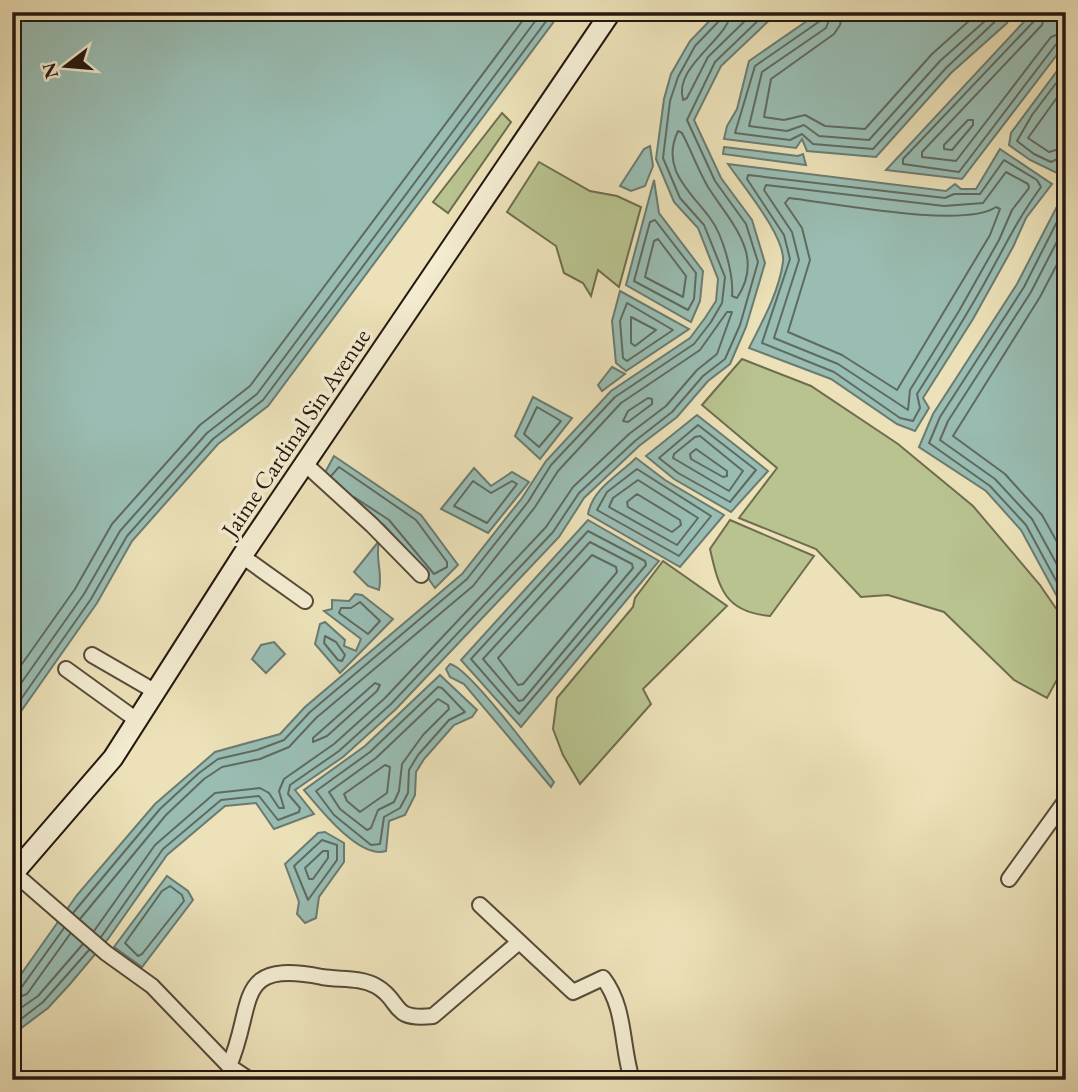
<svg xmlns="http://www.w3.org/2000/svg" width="1078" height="1092" font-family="'EB Garamond',serif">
  <rect width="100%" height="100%" fill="#ece1b8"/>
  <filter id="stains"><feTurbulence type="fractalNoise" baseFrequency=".00286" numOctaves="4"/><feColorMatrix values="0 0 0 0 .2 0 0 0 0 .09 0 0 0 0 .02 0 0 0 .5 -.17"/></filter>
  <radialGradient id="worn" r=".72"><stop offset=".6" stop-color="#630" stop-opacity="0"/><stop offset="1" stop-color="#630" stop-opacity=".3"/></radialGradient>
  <g fill="#b8c38f" stroke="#6e6d4f" stroke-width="2">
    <path d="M502 113 511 122 448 213 433 202Z"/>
    <path d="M539 162 590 191 617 196 641 207 619 287 598 270 591 296 583 283 564 273 556 246 507 212Z"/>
    <path d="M742 359 811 386 898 444 973 506 1040 585 1066 623V663L1047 698 1014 680 944 612 888 595 861 597 816 549 739 518 777 468 702 405Z"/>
    <path d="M730 520 814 556 770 616C725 612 719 589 710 549Z"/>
    <path d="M663 561 727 606 643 689 651 704 580 784 563 755 553 729 557 698 633 607 635 598Z"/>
  </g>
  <g fill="#99bdb3" stroke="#6b7b71" stroke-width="2">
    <path d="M12 12H561L268 406 218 444 132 541 97 603 12 724Z"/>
    <path d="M718 12H778L721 66 694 120 721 178 752 220 765 263 746 327 730 364 708 381 677 417 639 446 584 498 559 537 396 709 343 757 295 790 314 814 274 829 256 803 225 806 167 855 108 939 70 984 48 1008 12 1035V987L77 895 155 804 215 752 280 734 305 707 462 574 522 498 546 461 611 391 690 338 705 318 716 301 718 279 698 228 674 202 656 159 664 99 671 74 690 41Z"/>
    <path d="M820 12H1004L1012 14 1007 23 951 73 876 157 807 151 802 139 796 148 724 139 727 126 737 109 749 61Z"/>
    <path d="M1033 12H1066V43L962 179 886 170Z"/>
    <path d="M1066 59V158L1057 173 1030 160 1009 145 1011 133Z"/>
    <path d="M650 146 653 166 645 186 631 191 620 186 644 149Z"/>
    <path d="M724 147 798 156 803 154 806 165 723 154Z"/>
    <path d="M1000 149 1052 184 1026 218 1013 247 973 319 923 398 929 408 915 431 897 424 831 379 749 348C762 322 779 292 783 262 786 237 743 186 728 164L946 191 955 184 961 189H976Z"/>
    <path d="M654 180 659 213 703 271 700 301 691 322 626 285Z"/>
    <path d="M1066 189V613L1021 530 986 491 919 447 933 414 1017 284Z"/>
    <path d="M620 291 689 329 626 371 616 363 612 321Z"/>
    <path d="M612 367 625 374 602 391 598 385Z"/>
    <path d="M533 397 572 418 540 459 515 436Z"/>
    <path d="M697 415 768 471 731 512 674 479 646 456Z"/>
    <path d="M334 456 421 515 458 565 435 588 414 558 384 525 321 480Z"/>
    <path d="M636 458 665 480 724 515 680 567 588 514C593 488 618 476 636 458Z"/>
    <path d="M474 468 491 486 512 472 529 482 488 533 441 509Z"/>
    <path d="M588 520 659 561 521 727 461 660Z"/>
    <path d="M379 541C375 562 383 571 379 590L368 586 354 572Z"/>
    <path d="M355 594 362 595 393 619 340 673 315 644 320 624 325 622 345 640 344 646 356 651 361 639 324 611 332 609V600L349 601Z"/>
    <path d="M274 642 285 654 266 673 252 659 261 645Z"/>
    <path d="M450 664C469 667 538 761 554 782L551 787 464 684 450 677 446 669Z"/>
    <path d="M440 675 477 710 472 717 454 725 424 759 416 772 415 795 405 815 389 821 386 851C360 860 320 809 304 790L365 746Z"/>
    <path d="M325 832 344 843V862L319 897 316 918 305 923 297 914 299 902 285 864 318 833Z"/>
    <path d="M167 876 188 891 193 900 142 967 114 947Z"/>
  </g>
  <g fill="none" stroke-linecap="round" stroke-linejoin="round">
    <g stroke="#5f6a61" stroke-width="2">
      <path d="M731 12C729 39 673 66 683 100L687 98 708 57 754 12"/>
      <path d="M823 12 820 21 755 66 735 133 790 140 802 134 813 144 873 149 946 68 1005 12"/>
      <path d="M832 12 826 28 762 72 749 126 787 131 804 125 819 136 869 140 940 61 995 12"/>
      <path d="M843 12 840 25 834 34 771 79 764 117 784 120 805 115 825 126 865 129 932 54 979 12"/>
      <path d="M1037 12 1035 20 903 159V164L959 172 1057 43 1066 40"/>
      <path d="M1046 12 1042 25 922 152V157L956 161 1051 37 1066 31"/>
      <path d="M1066 70 1032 115 1017 141 1034 154 1051 162 1066 155"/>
      <path d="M1066 85 1028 138 1049 152 1066 147"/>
      <path d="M968 120H973V125L952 150 944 149V145Z"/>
      <path d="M678 131 682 133C691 150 698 170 708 187 730 222 766 255 737 298L732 296C734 275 723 235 710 218 690 191 660 169 678 131Z"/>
      <path d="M1004 160 1037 180 1041 187C1018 218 1003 250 984 284 963 321 940 358 917 394L920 408 913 421 900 418 834 372 762 343 790 259 784 235 747 179 748 175 945 198 954 194H980Z"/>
      <path d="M1006 172 1028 184 1029 188 1012 210 999 240 959 311 910 390 908 410 838 364 774 338 799 260 792 232 764 190 766 185 944 206 983 203Z"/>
      <path d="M789 198C832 203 964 229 996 207L1000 209 990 235 897 390 842 355 788 332 810 260 802 228 785 203Z"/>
      <path d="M1066 204 1024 287 940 417 929 443 990 486 1026 525 1066 599"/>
      <path d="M655 220 696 273 694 299 688 310 634 281 650 222Z"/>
      <path d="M1066 224 1031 292 948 421 940 440 995 479 1032 519 1066 581"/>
      <path d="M658 239 686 276 683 297 645 277 654 241Z"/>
      <path d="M1066 247 1040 297 953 436 1005 474 1042 515 1066 558"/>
      <path d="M627 303 673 330 627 361 623 358 620 321Z"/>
      <path d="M631 317 656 330 635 346 631 343Z"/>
      <path d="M648 398 652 399V404L628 422 623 421 628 411Z"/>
      <path d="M537 407 561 421 539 447 524 434Z"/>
      <path d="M698 425 756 470 730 502 678 473 659 458Z"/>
      <path d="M695 437 700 436 743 471 729 491 673 458 674 454Z"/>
      <path d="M696 449 727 471V476L723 477 691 459 690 454Z"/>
      <path d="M637 469 711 516 679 556 597 510 607 492Z"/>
      <path d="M331 476 339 467 416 520 447 562V567L434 574 389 520 354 497"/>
      <path d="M638 480 698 518 677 545 609 507 613 498Z"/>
      <path d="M473 481 491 493 512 481 517 484 487 523 454 506Z"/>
      <path d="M637 494 680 520 681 525 672 532 628 507 627 502Z"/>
      <path d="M588 531 645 561 646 565 519 714 471 659Z"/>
      <path d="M590 542 632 564 633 568 523 700 519 701 483 659Z"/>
      <path d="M592 555 616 567 617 572 523 684 518 685 498 658Z"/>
      <path d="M360 602 380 621 368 634 339 613 341 608H351Z"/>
      <path d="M325 636 336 642 345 655 342 661 338 660 324 643Z"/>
      <path d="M12 678 75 589 112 524 200 425 250 386 529 12"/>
      <path d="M375 683 380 685 377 691 327 736 313 742V738Z"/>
      <path d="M438 687 442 688 465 712 449 720 418 755 409 770 408 793 400 808 384 817 380 844 371 845 334 815 316 791 370 752Z"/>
      <path d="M12 696 84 594 120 531 207 433 257 394 542 12"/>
      <path d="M438 699 448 705 449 709 423 735 402 764 399 791 394 802 378 810 371 828 367 830 340 809 329 792 376 758Z"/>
      <path d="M12 712 91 599 127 536 213 439 263 400 553 12"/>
      <path d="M385 765 390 767 387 793 360 812 347 801 344 794Z"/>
      <path d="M322 840 337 845V860L308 900 294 866Z"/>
      <path d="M323 851H328V858L313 879H309L305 868Z"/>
      <path d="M170 886 182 895 184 901 142 954 138 956 125 943 162 891Z"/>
      <path d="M73 913 160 809 199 773 218 759 257 750 284 740 310 712 467 579 528 502 551 465 615 397 694 344 711 322 722 303 725 277 704 225 680 198 663 158 670 101 678 77 695 46 720 20 722 12"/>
      <path d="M80 919 166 815 204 779 222 767 260 759 289 747 316 718 473 586 535 507 558 471 621 403 700 350 727 312H732L717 354 697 370 666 406 629 434 573 487 546 527 385 698 334 744 284 779 279 791 284 808H279L269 793 260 788 215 793 155 845 94 931"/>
      <path d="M101 937 163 849 221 800 259 796 278 820 299 812 300 808 288 794 290 785 339 751 391 704 553 532 579 493 635 441 672 412 703 376 725 359 740 325 758 262 746 224 715 181 687 120 715 62 767 12"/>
      <path d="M12 991 21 988 64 928"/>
      <path d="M12 1000 27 994 70 934"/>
      <path d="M12 1014 38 996 83 944"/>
      <path d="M12 1026 43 1002 89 950"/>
    </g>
    <defs>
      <g id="street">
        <path d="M304 463 372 525 421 575"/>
        <path d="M242 556 305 601"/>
        <path d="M92 655 156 692"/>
        <path d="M66 669 138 721"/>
        <path d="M14 873 106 953 152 986 229 1066 250 1080"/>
        <path d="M1009 879 1066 800"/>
        <path d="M480 905 573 992 603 978C626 1008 621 1045 632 1080"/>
        <path d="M229 1066C256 1004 232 959 322 977 340 980 360 977 376 986 403 1001 389 1021 433 1016L519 942"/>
      </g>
      <path id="secondary" d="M12 875 113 758 242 556 611 12"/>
    </defs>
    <use href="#street" stroke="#574a39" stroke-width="18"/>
    <use href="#secondary" stroke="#25170f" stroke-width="23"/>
    <use href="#street" stroke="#f3ecd1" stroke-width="14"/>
    <use href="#secondary" stroke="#f3ecd1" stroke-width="19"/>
  </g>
  <g text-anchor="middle" stroke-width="7" stroke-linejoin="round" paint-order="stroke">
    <g font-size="24" fill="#25170f" stroke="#f3ecd1">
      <text transform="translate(296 433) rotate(-56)" y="8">Jaime Cardinal Sin Avenue</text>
    </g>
  </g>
  <rect width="1078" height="1092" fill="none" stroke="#ece1b8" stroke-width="42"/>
  <rect x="14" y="14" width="1050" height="1064" fill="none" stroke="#25170f" stroke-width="3.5"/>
  <rect x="21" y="21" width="1036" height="1050" fill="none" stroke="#25170f" stroke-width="2"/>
  <g transform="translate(66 66) rotate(254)" stroke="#f3ecd1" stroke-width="5" paint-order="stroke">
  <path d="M0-5L12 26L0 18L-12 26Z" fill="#25170f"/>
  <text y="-10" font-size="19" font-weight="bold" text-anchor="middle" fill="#25170f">N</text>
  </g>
  <rect width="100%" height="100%" filter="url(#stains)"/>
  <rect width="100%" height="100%" fill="url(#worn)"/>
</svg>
